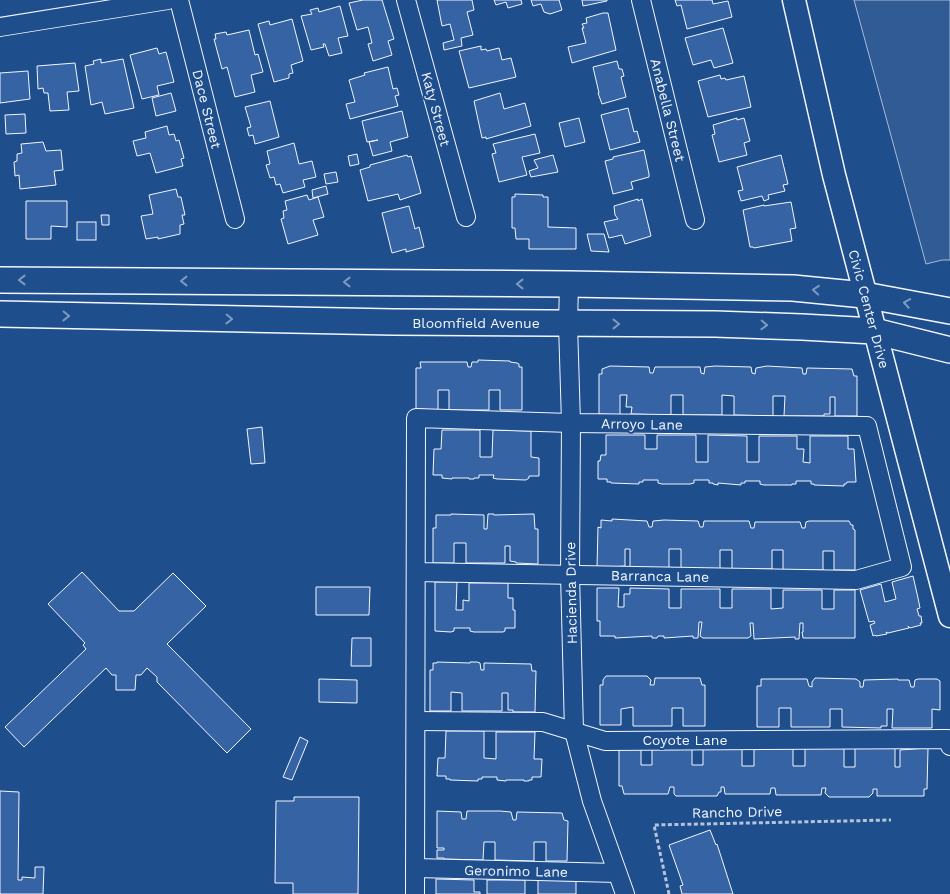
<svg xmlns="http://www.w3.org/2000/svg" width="950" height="894" font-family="'Work Sans',sans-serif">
  <rect width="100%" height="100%" fill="#1f4e8c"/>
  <path fill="#305b95" stroke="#a8bbd7" d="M854 0H950V260H942L926 264Z"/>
  <g fill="#3563a3" stroke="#f2f6ff">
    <path d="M363 0H382L394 39 388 41 392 55 373 61 368 44 372 43 368 27 357 30 349 3Z"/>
    <path d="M437 0H472L474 10 467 12 473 35 461 38 462 46 444 50 443 43 454 40 450 24 442 26Z"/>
    <path d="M494 0H521L522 4 508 8 506 2 496 5Z"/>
    <path d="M531 0H559L562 10 550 14 544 12 541 4 533 6Z"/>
    <path d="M582 0H607V1L583 6Z"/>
    <path d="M675 0H712L713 4 728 1 732 17 687 29 681 5 677 6Z"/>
    <path d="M340 6 348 36 338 38 342 53 329 56 325 44H323L324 47 311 50 301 16 312 14 310 10 318 8 319 12Z"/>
    <path d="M603 13H608L616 50 572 63 568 47 586 43 582 28H584L582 24 587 23 586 18Z"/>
    <path d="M292 19 303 61 291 65 293 73 289 74V78L274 82 258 24 269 21 270 25Z"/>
    <path d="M723 28 733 63 714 68 711 60 693 65 685 38Z"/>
    <path d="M249 30 255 55 258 54 263 72 251 75 255 92 235 97 227 67 222 69 214 39H216L215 34 226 32 227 35Z"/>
    <path d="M481 46V50L486 49 487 51 499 48 502 60 511 58 516 77 469 88 459 51Z"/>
    <path d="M157 48 159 54 166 52 174 82 157 86 159 95 142 99 130 55Z"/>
    <path d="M101 59V63L123 59 134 108 105 114 102 102 91 105 85 66 94 64 93 61Z"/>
    <path d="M617 61 619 69H622L624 76 621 77 626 97 602 104 598 93H599L593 67Z"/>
    <path d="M75 63 79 91 67 92 69 110 50 111 48 93H44L43 88 38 89 37 66Z"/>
    <path d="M388 67 393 89 397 88 399 95 395 96 398 106 350 119 346 104 355 102 349 80 365 75 364 73Z"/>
    <path d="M28 71 30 99 0 103V73Z"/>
    <path d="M720 75 721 79 725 78 726 80 744 76 751 107 708 117 698 81Z"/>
    <path d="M171 93 176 111 156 116 152 98Z"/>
    <path d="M500 93 504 109 525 103 531 126 486 139V137L482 138 474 101Z"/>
    <path d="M270 101 279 137 255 144 253 135 249 136 247 128 251 127 245 107Z"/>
    <path d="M628 108 634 132 637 131 640 142 610 150 601 115Z"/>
    <path d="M402 111 408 137 390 142 392 151 373 156 369 142 378 140 367 142 362 121Z"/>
    <path d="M25 114 26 133 6 134 5 115Z"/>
    <path d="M579 118 585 142 565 147 559 123Z"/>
    <path d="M737 118V120L744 118 750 141 744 143 747 155 719 162 712 135 715 134 713 125Z"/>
    <path d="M167 126 169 135 174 134 176 141 179 140 184 158 181 159 183 166 156 173 150 153 137 156 133 141 146 138 145 132Z"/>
    <path d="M535 134 540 153 522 157 527 175 499 182 492 154 496 153 493 144Z"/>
    <path d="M43 142 46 151 61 150 63 170 54 171 56 185 20 189 19 175 15 176 14 162 17 161V154L22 153 21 144Z"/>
    <path d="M294 143 299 164 312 161 316 177 303 180 305 187 283 193 280 184 276 185 274 177 270 178 266 165 270 164 267 151Z"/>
    <path d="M644 150 649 174V177L631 182 633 189 613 194 605 161 613 159V157Z"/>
    <path d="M357 154 359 164 350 166 348 156Z"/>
    <path d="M407 155 408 157 411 156 421 193 400 200 398 194 368 201 360 170 370 167V165Z"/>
    <path d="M553 155 558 172 531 177 529 171 538 168 534 160Z"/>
    <path d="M781 155 788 184 783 185 785 191 768 195 769 199 764 201 762 196 741 201 738 191 743 190 737 167Z"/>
    <path d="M336 172 338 182 326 184 324 174Z"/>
    <path d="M326 186 328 194 313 198 312 190Z"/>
    <path d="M176 189 178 197H181L185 215H182L184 224 180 225V234L158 239V237L146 239 141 216 153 214 149 195Z"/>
    <path d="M515 194 543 195V197H548V227L576 228V249H529V239H516L515 228H512V197H515Z"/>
    <path d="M307 195 309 200 318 197 324 217 313 220 318 235 288 244 281 219 284 218 283 211 287 210 285 201Z"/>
    <path d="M638 199V201L642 199 651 236 625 244 622 235 609 238 604 222 618 219 615 215 614 206Z"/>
    <path d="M26 201H67V227L51 226V239H26Z"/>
    <path d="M791 202 796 228 790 229 792 241 754 248 753 247H750L743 210 764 205V206Z"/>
    <path d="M409 206 415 229 419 227 424 247 406 252V249L392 253 382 213Z"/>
    <path d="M101 215H109V225H102Z"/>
    <rect x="77" y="222" width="19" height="18"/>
    <path d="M587 234H604L609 252 591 251Z"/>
    <path d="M478 360 510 361V362L517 363 519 364V367H522V410H500V390H489V410H449V390H438V410L416 409V368H421L420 362H467L468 367H471L472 362H478Z"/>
    <path d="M610 366 649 367 650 373H653L655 367H700L701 373 704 374 705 367 715 366 751 367 752 373 755 374 756 368 767 366 802 368 803 374H806L807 368 852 369 854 376H857V416H835V397H830V414H824V416H784L785 396H773V416L734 415V396L722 395V415H683V395H671V415L631 414 632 407H626L627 395H620V415L599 414V374H602V369Z"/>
    <path d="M262 427 265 463 251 464 247 429Z"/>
    <path d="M442 430H480V457H492L493 430 531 431V457L539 458V476H529V478L526 480 497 479 493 478 494 475H479V478H474V479H469V478H452V479L442 478V475H433L434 449H441Z"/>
    <path d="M606 435H645V449H657V435H696V462H708V435L747 436V462H759V436H797V449H804L803 462 810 463V436H848V449H854L856 482H847L846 484H844V486L814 485V484H811V481H796V484H792V485H764L760 484V481H745V483H741V485L718 483V485L713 484V483H709V480H694V483L690 484H662L658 483V480H643V482H639V484L611 483V482H607V479H598V461H600L601 455H606Z"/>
    <path d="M451 514 484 515V529H487L488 514H494V515L534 514 535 529H538V564L516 563V562L510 561V546H505V563H466V543H454V563H433V528H436V515H451Z"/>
    <path d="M612 519 647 521 649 527H652L653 521 664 520 698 521 700 527H703L704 521H749L751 528H754L755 522H800L802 528H805L806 522 809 521H849L851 525H853V529L855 530V570H834V551H823V570H783V550H772V569H732V550H720V569L681 568V549H669V568H630V549H625V566L597 568 598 527 601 528V520L612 521Z"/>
    <path d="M82 572 119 611H134L173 573 206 606 167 644 251 729 227 753 157 682V677L147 668 141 675H136L135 690H116V675H112L106 668 24 747 5 727 86 649 83 645 85 643 48 604Z"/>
    <path d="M913 576 918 598 920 608 917 609 919 616H921L922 623H920L921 625 910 628 908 626 909 628 888 633 886 632 887 634 876 636 875 635 873 636 870 625 875 623 874 621 869 622 860 590 881 584 885 602 896 599 892 582Z"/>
    <path d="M435 582H457L456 610H463V600L469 601V583H508V598H513V610H515V628H505V631L503 632H474L470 631V628H454V631L451 632 435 631Z"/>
    <path d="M316 587H370L369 615H316Z"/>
    <path d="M597 588H619L618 607H624V594H630V588L669 589V608H681V589H720V608H732V589H771V609L783 608V590H822V609H834V590H855V638H803L802 632H803V623H800L799 639H795V637L754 639 753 623H750L751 636 748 638H703L700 636 702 622H699L698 638H693V636L664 638V636H658L657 638H652V636L615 638V636H600V621H597Z"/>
    <path d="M352 638H371V666H351Z"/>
    <path d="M437 662 470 663V662H477L480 663 481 670H484V663L531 664 532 671H536L535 712H513V710H508V693H502V711H462V693L451 692V711H430V670H433V663H437Z"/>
    <path d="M606 676H647L651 680 650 685H654L655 678H700L702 685H705V726H683V708H672V726H633V707L621 709V725H600V685H603V680Z"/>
    <path d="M815 678 856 679 860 682V687H863L864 680 898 679V680H909L911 687H914L915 680 918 679H937L940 681V710L932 709V728H892L893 709H887V726H881V728L842 727V709H830V727H791V708H779V727H757V686H761V679H807L809 686 812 687V682Z"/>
    <path d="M319 679 357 680V703L319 702Z"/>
    <path d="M446 731H484V758L496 759V732H535L534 759H542L541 777H532V780H529V781H524V780H506V781L497 780V777H482V779H478V781L450 780V779H446V776H437L438 758H445Z"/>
    <path d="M300 737 308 741 292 780 283 777Z"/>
    <path d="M619 746H641V765H652V746H692V765H703V747H742V766H754V747H793V766H805V747L844 748V767H855V748H895V767H900V750L928 748 927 789H924V796H877V789H873V793L869 797H829L825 793 826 788H822L821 795H776L775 788H771L770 794H725L724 787H721V792H719L717 796H676L674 794V787H670L668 794H624L622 786H619Z"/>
    <path d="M0 791 19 792 18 880H22V877L35 878V867H44L43 894H0Z"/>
    <path d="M294 797H359L358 894H293V883H275L276 801H294Z"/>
    <path d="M437 811 461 812 462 819H466L467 811H500L511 812 513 820H516L517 812 562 813 564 820 568 821 567 861H546V842H534V861L495 860V842H484L483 860 444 859V858H437V850H444V848H437Z"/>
    <path d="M710 830 716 845 717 844 733 894H682L680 886 683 885 669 845Z"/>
    <path d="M436 879 474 880V892H480V894H436Z"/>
    <rect x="487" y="880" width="38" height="14"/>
    <path d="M538 880 576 881V894H538Z"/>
  </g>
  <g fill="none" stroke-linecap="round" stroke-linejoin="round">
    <defs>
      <g id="minor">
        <path d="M179 0 235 219"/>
        <path d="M406 0 466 217"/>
        <path d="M641 0 695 220"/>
        <path d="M0 27 168 0"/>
        <path d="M569 284 568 324 571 423 570 574 574 731 592 801 625 894"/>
        <path d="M416 721 543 722 605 741 948 739 950 746"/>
        <path d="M415 868 617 873"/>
        <path d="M415 894 416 418 571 423 867 426 902 567 856 580 416 572"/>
      </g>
      <path id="tertiary" d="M794 0 834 175 950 616"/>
      <g id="secondary">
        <path d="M0 280 569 284 793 288 864 295 950 311"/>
        <path d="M0 314 393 322 715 324 802 327 874 331 950 350"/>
      </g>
    </defs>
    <use href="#minor" stroke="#f2f6ff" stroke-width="20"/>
    <use href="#tertiary" stroke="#f2f6ff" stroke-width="25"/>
    <use href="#secondary" stroke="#f2f6ff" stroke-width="28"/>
    <path stroke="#b3c4dc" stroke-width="3" stroke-dasharray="4 2.5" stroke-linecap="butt" d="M669 894 654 825 891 820"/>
    <use href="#minor" stroke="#1f4e8c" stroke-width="18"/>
    <use href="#tertiary" stroke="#1f4e8c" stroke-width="22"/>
    <use href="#secondary" stroke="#1f4e8c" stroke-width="25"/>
  </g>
  <defs><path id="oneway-chevron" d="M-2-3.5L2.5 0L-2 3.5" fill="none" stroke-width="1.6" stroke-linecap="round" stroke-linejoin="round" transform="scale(1.25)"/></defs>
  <g stroke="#7e9ac0">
    <use href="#oneway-chevron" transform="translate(22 280) rotate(-180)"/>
    <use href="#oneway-chevron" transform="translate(184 281) rotate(-180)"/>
    <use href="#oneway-chevron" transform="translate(347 282) rotate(-180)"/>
    <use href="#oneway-chevron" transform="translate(520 284) rotate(-180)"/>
    <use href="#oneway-chevron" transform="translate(816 290) rotate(-175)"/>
    <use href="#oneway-chevron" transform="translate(907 303) rotate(-170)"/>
    <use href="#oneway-chevron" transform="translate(66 316) rotate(1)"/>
    <use href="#oneway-chevron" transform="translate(229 319) rotate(1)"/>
    <use href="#oneway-chevron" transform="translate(616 324)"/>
    <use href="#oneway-chevron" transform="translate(764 325) rotate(2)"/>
  </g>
  <g text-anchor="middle" stroke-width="4" stroke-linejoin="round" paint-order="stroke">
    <g font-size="14" fill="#f2f6ff" stroke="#1f4e8c">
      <text transform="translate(207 109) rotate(76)" y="5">Dace Street</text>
      <text transform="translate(436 109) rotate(75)" y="5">Katy Street</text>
      <text transform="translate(668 110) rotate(76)" y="5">Anabella Street</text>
      <text transform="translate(869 309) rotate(75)" y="5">Civic Center Drive</text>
      <text x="476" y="328">Bloomfield Avenue</text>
      <text transform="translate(642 424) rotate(1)" y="5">Arroyo Lane</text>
      <text transform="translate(660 576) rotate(1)" y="5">Barranca Lane</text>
      <text transform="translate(571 593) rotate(-91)" y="5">Hacienda Drive</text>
      <text x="685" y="745">Coyote Lane</text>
      <text transform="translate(737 812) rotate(-1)" y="5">Rancho Drive</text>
      <text transform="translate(516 871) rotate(1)" y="5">Geronimo Lane</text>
    </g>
  </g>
</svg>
